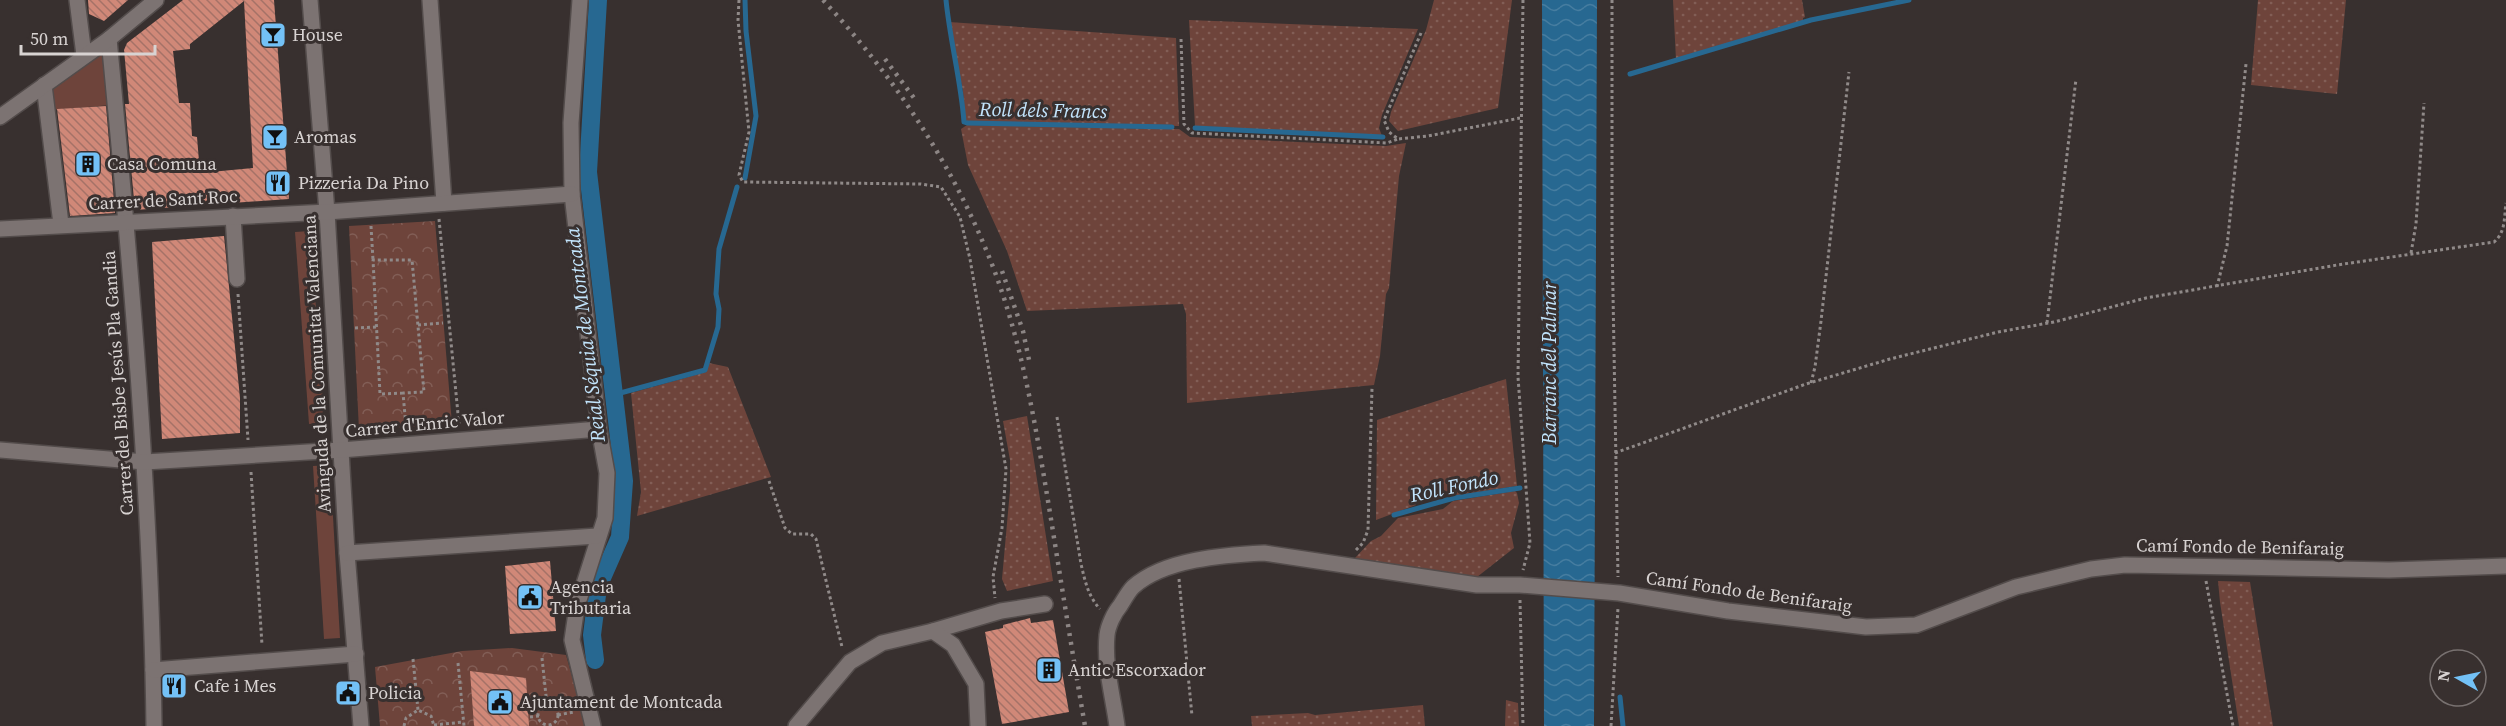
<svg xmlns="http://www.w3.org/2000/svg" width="2506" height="726" font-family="'Source Serif 4',serif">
  <defs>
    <pattern id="grass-dots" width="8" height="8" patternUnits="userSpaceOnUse" patternTransform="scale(1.5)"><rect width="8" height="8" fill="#6e443b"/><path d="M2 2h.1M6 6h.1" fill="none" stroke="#825e56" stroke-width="1.8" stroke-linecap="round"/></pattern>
    <pattern id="park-crowns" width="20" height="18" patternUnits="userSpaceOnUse" patternTransform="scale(1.5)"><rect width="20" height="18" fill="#6e443b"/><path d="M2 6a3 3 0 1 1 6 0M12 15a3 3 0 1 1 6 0" fill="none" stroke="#825e56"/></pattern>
    <pattern id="water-waves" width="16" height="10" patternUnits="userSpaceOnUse" patternTransform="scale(1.5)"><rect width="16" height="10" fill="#276891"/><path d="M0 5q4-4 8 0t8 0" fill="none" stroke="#467da0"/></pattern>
    <pattern id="building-back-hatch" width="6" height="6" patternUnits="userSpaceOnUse" patternTransform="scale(1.5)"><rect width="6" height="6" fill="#d08878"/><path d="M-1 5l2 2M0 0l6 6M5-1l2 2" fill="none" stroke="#a57267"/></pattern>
  </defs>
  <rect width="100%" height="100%" fill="#38302f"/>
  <g fill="url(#grass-dots)">
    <path d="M1434 0H1512L1498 108 1398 131 1389 121 1391 112 1426 30Z"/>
    <path d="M1673 0H1802L1805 17 1803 18V21L1676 60Z"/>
    <path d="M2258 0H2346L2337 94 2251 85Z"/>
    <path d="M1189 20 1418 29 1382 115 1379 128 1382 136 1195 126Z"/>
    <path d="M949 22 1176 38 1179 126 967 122 965 120 963 92Z"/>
    <path d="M967 125 1179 129 1190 137 1386 146 1406 143 1399 176 1389 288 1386 294 1380 356 1374 385 1187 403 1186 314 1183 304 1027 311 1007 251 968 165 961 129Z"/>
    <path d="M709 363 728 367 771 477 637 516 641 492 631 393 706 372Z"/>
    <path d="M1506 379 1517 486 1452 496 1449 493 1415 503 1416 505 1376 520 1377 420Z"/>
    <path d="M1027 416 1053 581 1007 591 1002 579 1010 490V460L1003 421Z"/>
    <path d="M1515 491 1517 493 1519 503 1511 533 1514 548 1477 577 1358 561 1355 558 1371 541 1381 536 1398 518 1443 509 1453 501Z"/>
    <path d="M2218 581 2250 582 2273 726H2239L2220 602Z"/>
    <path d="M1506 700 1518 703 1519 726H1505Z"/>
    <path d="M1423 705 1425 726H1252L1251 716 1308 713 1315 715Z"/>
  </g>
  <g fill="url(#park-crowns)">
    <path d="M435 221 452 424 359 430 349 226Z"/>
    <path d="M512 648 566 655 586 726H380L375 667 462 651Z"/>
  </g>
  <g fill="#6e443b">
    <path d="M107 46 112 105 51 110 49 87Z"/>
    <path d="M310 231 325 423 309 424 295 232Z"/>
    <path d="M330 465 340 638 324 639 313 466Z"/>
  </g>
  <path fill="url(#water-waves)" d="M1542 0H1597L1594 726H1544Z"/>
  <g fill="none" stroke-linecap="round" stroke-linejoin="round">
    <g stroke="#276891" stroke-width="5">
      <path d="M946 0C950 41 961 81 964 122L967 123 1172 127"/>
      <path d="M1630 74 1811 20 1909 0"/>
      <path d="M1195 128 1383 137"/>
      <path d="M745 178 756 116 746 31 745 0"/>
      <path d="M613 395 705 370 718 327 719 309 716 294 719 249 737 187"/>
      <path d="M1394 515 1454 498 1520 488"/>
      <path d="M1620 697 1623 726"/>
    </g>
    <path stroke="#276891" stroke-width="18" d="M595 660 592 635 598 587 620 537 624 481 588 172 598 0"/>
  </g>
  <g fill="url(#building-back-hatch)" fill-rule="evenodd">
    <path d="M88 0H128L104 21 89 14Z"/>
    <path d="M183 0H274L289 199 135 210 125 104H129L124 50 127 43ZM244 1 253 168 200 173 197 137 192 136 190 103H179L173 51 190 49V44Z"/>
    <path d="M106 106 115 213 70 216 57 109Z"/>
    <path d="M224 236 240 398V433L162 439 152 242Z"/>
    <path d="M550 561 556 631 510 634 505 566Z"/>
    <path d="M1030 618 1031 623 1053 620 1069 712 1002 724 985 632 1003 628V625Z"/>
    <path d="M470 671 526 678 529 726H474Z"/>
  </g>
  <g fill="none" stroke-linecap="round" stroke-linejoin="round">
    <defs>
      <g id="street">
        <path d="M77 0 84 55"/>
        <path d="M310 0 327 212 347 553 361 726"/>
        <path d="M430 0 444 203"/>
        <path d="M580 0 571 123 572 194 599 429 607 473 605 518 577 606 572 640 593 726"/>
        <path d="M109 39C131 268 151 496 154 726"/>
        <path d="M44 85 61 224"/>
        <path d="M0 117 109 39 156 0"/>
        <path d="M233 216 237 279"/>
        <path d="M0 229 327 212 572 194"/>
        <path d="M0 450 145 462 341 450 599 429"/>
        <path d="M347 553 597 536"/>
        <path d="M933 631 1001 611 1045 604"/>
        <path d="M153 670 356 654"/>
        <path d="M796 726 850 662 882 643 933 631 953 645 976 684 978 726"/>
        <path d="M1117 726C1113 696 1104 666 1107 635 1108 626 1114 613 1120 606 1124 600 1128 592 1133 587 1164 559 1224 555 1264 553L1477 585H1520L1619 593 1728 611 1866 627 1916 625 2016 587 2091 569 2125 565 2389 570 2506 566"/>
      </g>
    </defs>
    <use href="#street" stroke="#534c4b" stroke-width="18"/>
    <g stroke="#908a89" stroke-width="3" stroke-dasharray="3 3" stroke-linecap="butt">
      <path d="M739 0 738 20 749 132 739 175 743 182 921 184 941 187 960 217 970 259 1006 469 1002 528 993 577 995 598"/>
      <path d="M1523 0 1518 377 1530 543 1523 570"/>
      <path d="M1612 0V237L1618 577"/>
      <path d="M1421 33 1384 120 1389 132 1398 139 1428 136 1520 118"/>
      <path d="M1181 39 1184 124 1192 133 1387 143 1398 139"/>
      <path d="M439 219 459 424"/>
      <path d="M371 226 373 260"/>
      <path d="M2411 253 2416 224 2424 103"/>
      <path d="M2217 287 2227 246 2246 64"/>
      <path d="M238 294 248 440"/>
      <path d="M2047 323 2076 79"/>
      <path d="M418 325 443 323"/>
      <path d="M355 328 376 327"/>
      <path d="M1811 383 1815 367 1821 321 1849 72"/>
      <path d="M403 393 380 394 373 260H412L424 392 403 393 406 427"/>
      <path d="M1057 417 1081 564C1085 581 1088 596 1100 609"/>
      <path d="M1615 453 1806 384 1890 359 1998 332 2054 322 2146 298 2337 265 2494 242C2506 232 2504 217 2506 203"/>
      <path d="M251 472 262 645"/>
      <path d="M769 481 785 528 792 534H811L816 539 842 647"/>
      <path d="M1356 550 1363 543 1368 530 1372 388"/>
      <path d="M1179 579 1192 716"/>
      <path d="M2206 581 2233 726"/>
      <path d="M1520 600 1523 726"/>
      <path d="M542 658 547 705"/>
      <path d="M413 659 418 710"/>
      <path d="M458 663 464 726"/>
      <circle cx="548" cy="715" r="10"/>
      <path d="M558 715 574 712"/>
      <path d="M530 717 539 716"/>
      <path d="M434 725 464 722"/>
      <path d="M404 726 406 718 418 710 431 716 434 726"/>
      <path d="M1611 726 1618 608"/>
    </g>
    <use href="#street" stroke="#7c7372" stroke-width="15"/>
    <g stroke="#8c8584" stroke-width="4.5" stroke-dasharray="3 6" stroke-linecap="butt">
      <path d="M823 0C896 79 954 166 993 267 1024 348 1037 435 1051 519 1062 588 1073 657 1085 726"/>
      <path d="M885 59 914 98"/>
      <path d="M1002 271 1023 331 1029 360"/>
    </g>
  </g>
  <defs>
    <symbol id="bar-square" viewBox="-11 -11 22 22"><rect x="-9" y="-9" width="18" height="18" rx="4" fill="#73c1f6" stroke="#38302f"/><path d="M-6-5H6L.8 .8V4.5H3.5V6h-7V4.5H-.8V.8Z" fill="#111"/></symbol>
    <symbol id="building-square" viewBox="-11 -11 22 22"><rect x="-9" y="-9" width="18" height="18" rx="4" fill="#73c1f6" stroke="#38302f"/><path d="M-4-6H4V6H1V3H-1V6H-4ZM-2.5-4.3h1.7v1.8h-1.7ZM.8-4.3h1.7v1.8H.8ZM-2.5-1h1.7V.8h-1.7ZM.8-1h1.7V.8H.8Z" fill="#111"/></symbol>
    <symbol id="restaurant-square" viewBox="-11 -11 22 22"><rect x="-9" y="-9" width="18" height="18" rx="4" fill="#73c1f6" stroke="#38302f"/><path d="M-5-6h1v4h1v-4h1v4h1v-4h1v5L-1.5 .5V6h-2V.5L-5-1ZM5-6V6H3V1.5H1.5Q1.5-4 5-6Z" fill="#111"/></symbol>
    <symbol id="civic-square" viewBox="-11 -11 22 22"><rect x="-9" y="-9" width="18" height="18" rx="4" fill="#73c1f6" stroke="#38302f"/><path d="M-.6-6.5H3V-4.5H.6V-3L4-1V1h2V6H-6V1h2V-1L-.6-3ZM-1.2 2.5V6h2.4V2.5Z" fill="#111"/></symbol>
  </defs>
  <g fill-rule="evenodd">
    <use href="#bar-square" x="258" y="20" width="30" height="30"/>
    <use href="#bar-square" x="260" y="122" width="30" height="30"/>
    <use href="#building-square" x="73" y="149" width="30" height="30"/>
    <use href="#restaurant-square" x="263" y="168" width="30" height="30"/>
    <use href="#civic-square" x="515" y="582" width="30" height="30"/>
    <use href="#building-square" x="1034" y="655" width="30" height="30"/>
    <use href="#restaurant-square" x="159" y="671" width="30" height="30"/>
    <use href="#civic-square" x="333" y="678" width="30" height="30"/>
    <use href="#civic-square" x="485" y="687" width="30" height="30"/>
  </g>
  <g text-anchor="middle" stroke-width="6" stroke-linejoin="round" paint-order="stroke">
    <g font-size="18" fill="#d8d3d2" stroke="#38302f" text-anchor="start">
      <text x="292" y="41">House</text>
      <text x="294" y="143">Aromas</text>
      <text x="107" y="170">Casa Comuna</text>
      <text x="298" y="189">Pizzeria Da Pino</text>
      <text x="550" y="593">Agencia<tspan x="550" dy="21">Tributaria</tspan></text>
      <text x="1068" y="676">Antic Escorxador</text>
      <text x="194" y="692">Cafe i Mes</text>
      <text x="368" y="699">Policia</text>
      <text x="520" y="708">Ajuntament de Montcada</text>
    </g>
    <g font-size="18" fill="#d8d3d2" stroke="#38302f">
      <text transform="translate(163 200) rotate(-3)" y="6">Carrer de Sant Roc</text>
      <text transform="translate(317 364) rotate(-93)" y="6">Avinguda de la Comunitat Valenciana</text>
      <text transform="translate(118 383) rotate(-94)" y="6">Carrer del Bisbe Jesús Pla Gandia</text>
      <text transform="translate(425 424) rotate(-5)" y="6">Carrer d'Enric Valor</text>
      <text transform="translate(2240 547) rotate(1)" y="6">Camí Fondo de Benifaraig</text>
      <text transform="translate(1749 592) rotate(8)" y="6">Camí Fondo de Benifaraig</text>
    </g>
    <g font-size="20" font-style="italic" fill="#c2e4fc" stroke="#38302f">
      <text transform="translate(1043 110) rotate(1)" y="7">Roll dels Francs</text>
      <text transform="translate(585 335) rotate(-97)" y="7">Reial Séquia de Montcada</text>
      <text transform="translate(1549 363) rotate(-90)" y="7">Barranc del Palmar</text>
      <text transform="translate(1454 486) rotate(-12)" y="7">Roll Fondo</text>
    </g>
  </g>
  <g transform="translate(2458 678) rotate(279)"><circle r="28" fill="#38302f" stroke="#787170" stroke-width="1.5"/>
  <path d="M0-4.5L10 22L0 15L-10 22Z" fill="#73c1f6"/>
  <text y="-9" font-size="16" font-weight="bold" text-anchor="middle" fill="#d8d3d2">N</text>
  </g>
  <path d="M21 45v9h134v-9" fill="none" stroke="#d8d3d2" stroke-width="3"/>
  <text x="30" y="45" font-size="18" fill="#d8d3d2" stroke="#38302f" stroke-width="4.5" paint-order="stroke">50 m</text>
</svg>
